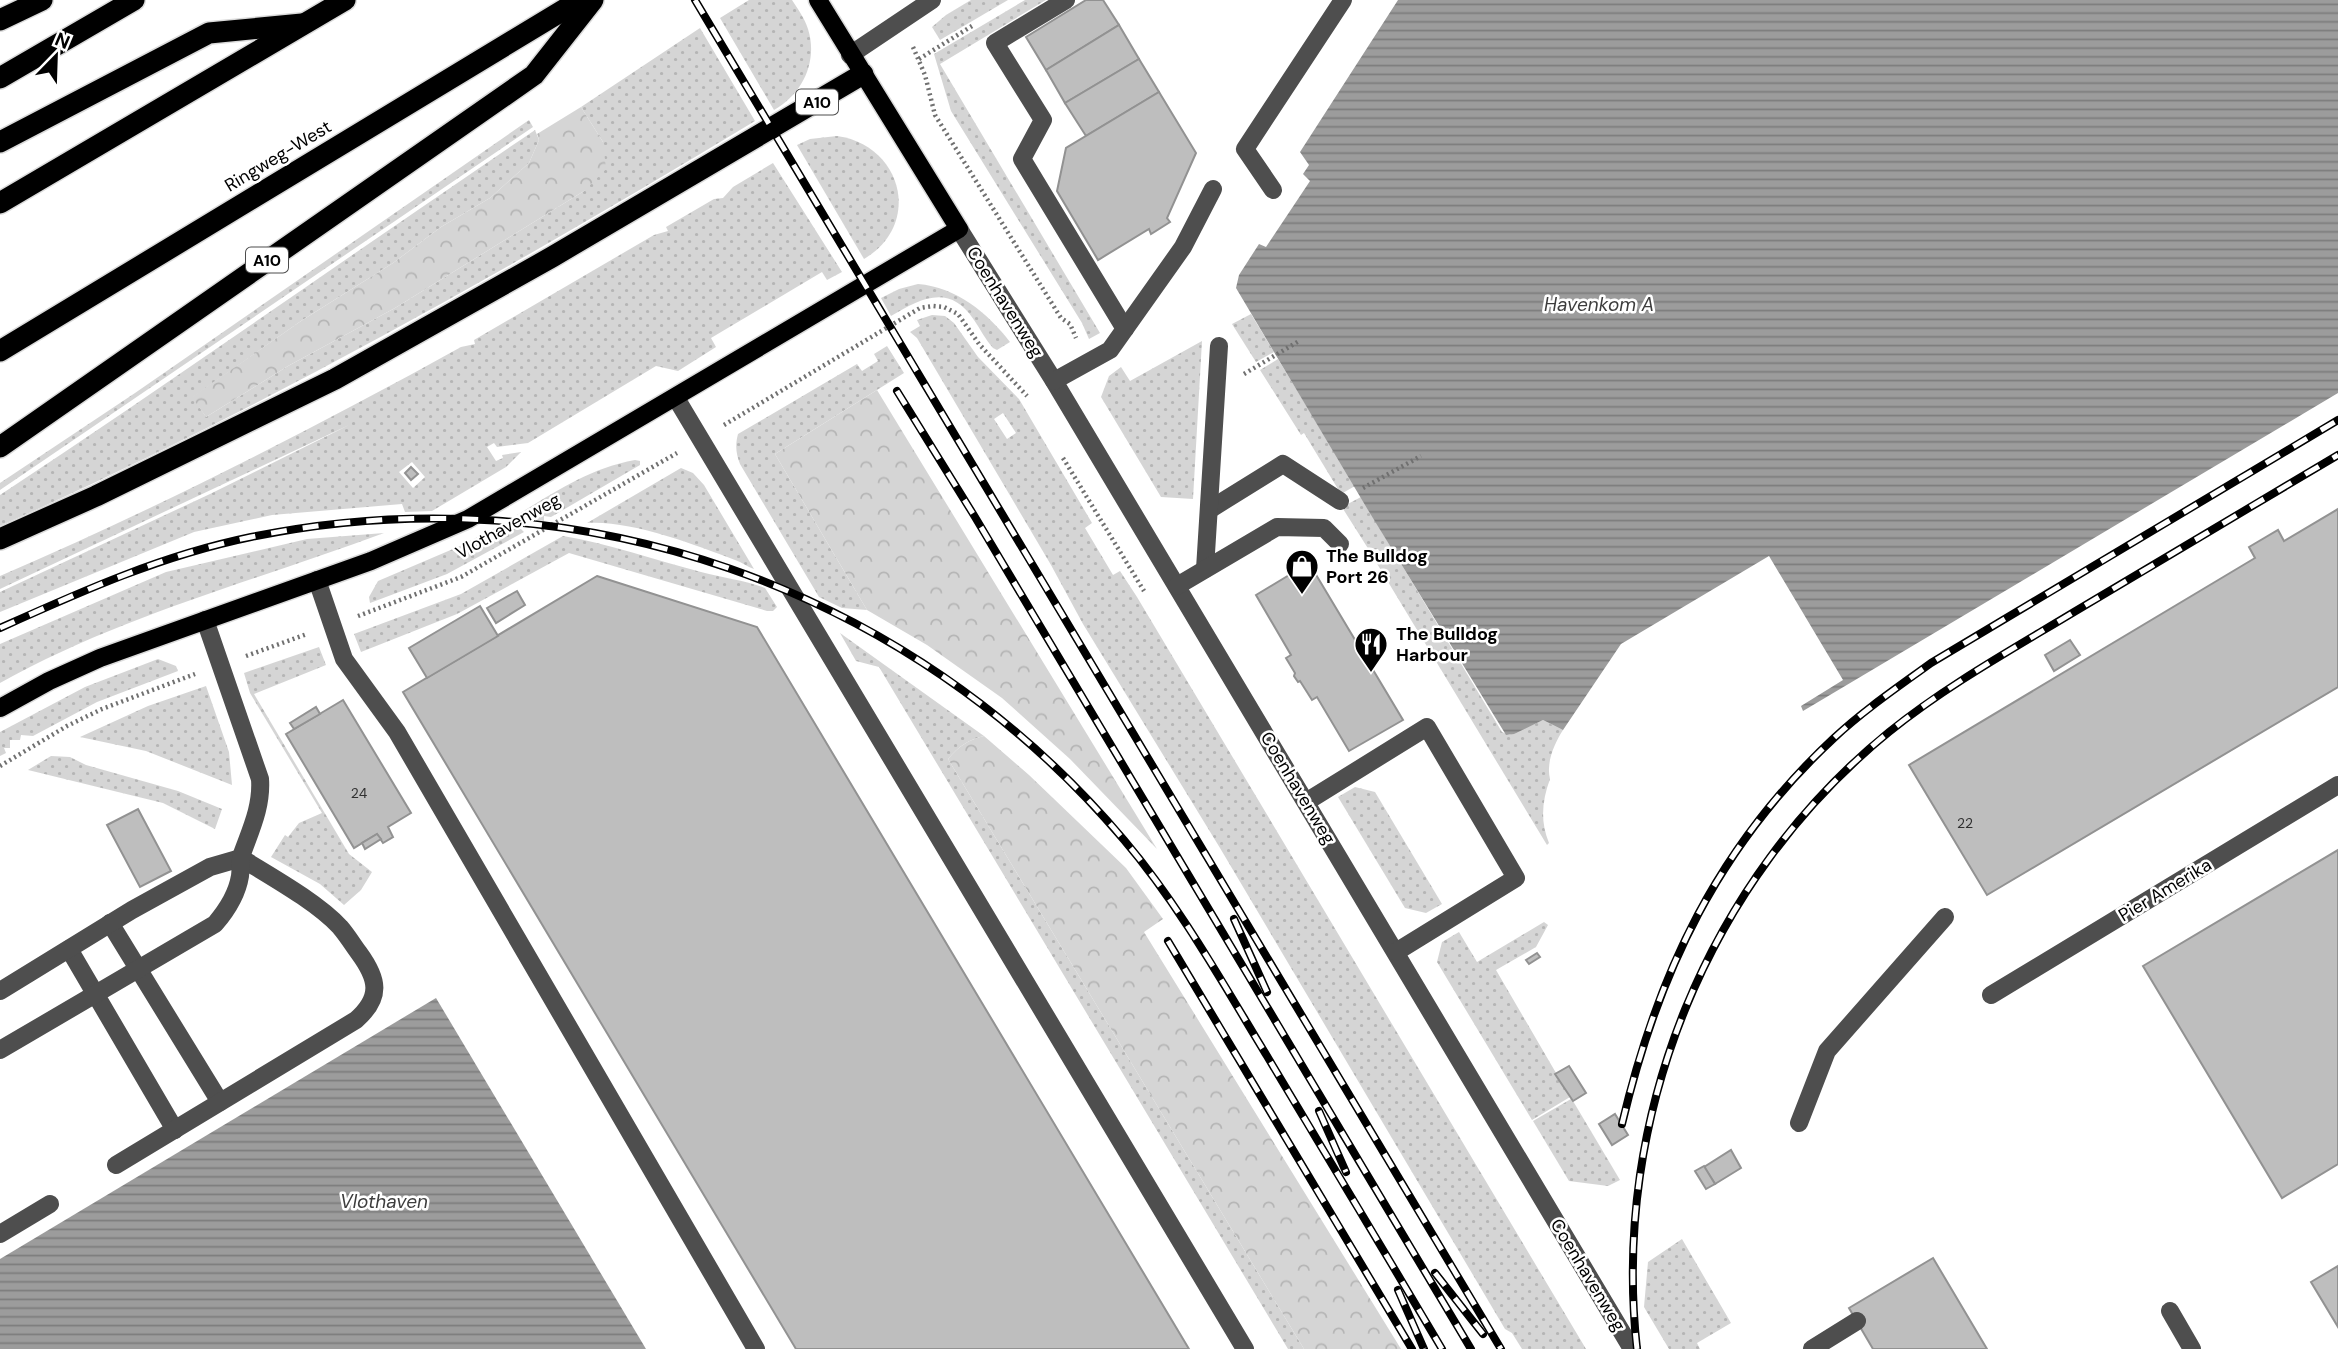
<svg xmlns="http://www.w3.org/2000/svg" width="2338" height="1349" font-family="'DM Sans',sans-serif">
  <defs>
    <pattern id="grass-dots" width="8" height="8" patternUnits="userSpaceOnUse" patternTransform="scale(1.75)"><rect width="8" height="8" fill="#d5d5d5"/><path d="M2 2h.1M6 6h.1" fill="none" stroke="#b5b5b5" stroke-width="1.8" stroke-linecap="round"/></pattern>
    <pattern id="forest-crowns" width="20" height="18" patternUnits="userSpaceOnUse" patternTransform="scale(1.75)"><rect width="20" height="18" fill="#d5d5d5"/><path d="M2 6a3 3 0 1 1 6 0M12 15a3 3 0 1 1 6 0" fill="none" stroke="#b5b5b5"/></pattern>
    <pattern id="water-rules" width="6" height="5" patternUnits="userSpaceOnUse" patternTransform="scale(1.75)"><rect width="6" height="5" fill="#9c9c9c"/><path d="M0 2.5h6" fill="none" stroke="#7d7d7d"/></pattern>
  </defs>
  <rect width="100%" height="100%" fill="#fff"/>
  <g fill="url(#grass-dots)" fill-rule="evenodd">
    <path d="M749 0H792C798 9 805 19 808 29 818 61 803 94 774 110L720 18Z"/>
    <path d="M971 0H1008L940 40 932 27 946 15Z"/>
    <path d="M1025 0H1046L940 64 1100 333 1089 339 1082 323 951 111 934 54Z"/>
    <path d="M700 28 755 121C510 269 261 410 0 526V495C180 376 356 251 535 130L539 140 529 163 490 198 441 227 393 263 301 321 193 397 206 417 288 366 395 308 584 191 603 142 581 107Z"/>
    <path d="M529 120 533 127 0 490V483L135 393Z"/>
    <path d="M837 136C902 145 923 224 864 259L797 145 810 139Z"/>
    <path d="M773 163 842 272 827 280 822 272 711 338 716 347 678 371 656 366 528 443 497 447 494 443 487 447 496 461 503 458 502 455 521 452 506 467 432 511 405 512 402 504 272 515 194 532 0 612V592L210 494 349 425 0 589V576C158 508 311 430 461 347L475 344 474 340 654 235 668 231 666 227 714 199 723 198 733 187ZM412 462 425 477 413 488 399 472Z"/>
    <path d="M918 284C956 287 988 313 1010 342L997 350 993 348C985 339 981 330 974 320 950 283 921 298 891 316L881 298 899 289Z"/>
    <path d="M1251 314 1274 352 1256 362 1232 324Z"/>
    <path d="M932 315 945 316 954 323 978 357 1019 399 1092 523 1085 528 1113 575 1120 571 1137 597 1586 1349H1522L1512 1333 1505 1329 1220 848 1083 624 1051 565 917 338 910 332 920 326 917 320ZM1003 413 1016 433 1007 439 994 419Z"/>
    <path d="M1202 341 1193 499 1161 497 1101 397 1109 376 1121 367 1130 381Z"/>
    <path d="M887 346 904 373 775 454 867 610 842 608 819 597 740 464C736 454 735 445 738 434L857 364 862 371 878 361 874 354Z"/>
    <path d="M1278 359 1355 486 1341 494 1304 433 1301 435 1260 370Z"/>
    <path d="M635 460 640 461V465L551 517 544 516V521L531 519 530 528 521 527 522 516 517 515C555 492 590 468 635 460Z"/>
    <path d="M681 468 693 473 704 485 754 569C747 567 742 562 735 560 693 544 630 520 587 523Z"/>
    <path d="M1361 497 1502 732 1509 735 1543 720 1563 730C1554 744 1546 763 1550 779 1542 801 1540 821 1549 843L1547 845 1376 562 1381 554 1378 549 1369 550 1345 512 1342 507Z"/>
    <path d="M497 527 521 529 524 532 447 574 370 603 369 597 378 581 460 546Z"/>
    <path d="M384 533C255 581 120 616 0 683V644L166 572 307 539Z"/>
    <path d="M563 536C610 544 655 560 701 572 723 578 744 580 765 588L777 607 773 611H767L569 553 457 614 361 652 354 634 461 594Z"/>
    <path d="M840 633 984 736C968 740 959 746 948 759L1304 1349H1288L879 667 856 661Z"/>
    <path d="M319 647 326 665 254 694 349 854 372 872 361 890 344 905 320 884 271 857 285 835 288 837 299 823 322 813 250 693 244 673Z"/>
    <path d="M158 659 176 666 178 671 97 702 33 736 21 735 20 740H10V748H4L6 753 0 756V732L85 687Z"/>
    <path d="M206 686 229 752 232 785 146 751 80 737 148 706Z"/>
    <path d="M51 756 70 757 86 765 178 791 222 809 215 829 163 803 28 770Z"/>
    <path d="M1355 787 1375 792 1442 904 1426 913 1405 908 1338 797Z"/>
    <path d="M1544 922 1548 925 1536 947 1496 970 1570 1097 1532 1120 1437 962 1442 942 1459 932 1477 962Z"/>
    <path d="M1571 1099 1573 1101 1620 1180 1608 1186 1569 1181 1533 1121Z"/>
    <path d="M1682 1239 1731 1323 1697 1343 1700 1349H1669L1644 1307 1648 1262Z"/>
  </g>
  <g fill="url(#forest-crowns)">
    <path d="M581 107 603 142 606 169 584 191 395 308 288 366 206 417 192 397 301 321 393 263 441 227 490 198 529 163 539 140 537 134Z"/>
    <path d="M877 390 1157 849 1070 759 1002 698 927 645 867 610 775 454Z"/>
    <path d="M984 736 1029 775 1126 868 1163 919 1144 932 1401 1349H1304L948 759C959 746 968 740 984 736Z"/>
  </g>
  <g fill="url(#water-rules)">
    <path d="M1398 0H2338V393L1803 711 1801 706 1843 680 1769 556 1621 644 1563 730 1543 720 1514 734 1506 735 1368 510 1236 288 1239 275 1259 244 1266 247 1310 181 1303 174 1309 165 1300 152Z"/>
    <path d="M436 998 646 1349H0V1259Z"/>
  </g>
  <g fill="#bebebe" stroke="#929292" stroke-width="2">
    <path d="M1086 0H1103L1119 25 1046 70 1026 37Z"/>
    <path d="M1119 25 1139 59 1065 103 1046 70Z"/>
    <path d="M1139 59 1159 92 1086 136 1065 103Z"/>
    <path d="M1159 92 1196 153 1167 218 1170 222 1151 234 1149 229 1098 260 1057 191 1066 148Z"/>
    <path d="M411 467 418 474 411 480 405 473Z"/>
    <path d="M2338 509V687L1987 895 1909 765 2255 558 2249 547 2278 530 2284 541Z"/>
    <path d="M1309 563 1403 720 1349 751 1317 697 1312 700 1300 681 1298 682 1294 676 1295 673 1286 658 1291 655 1256 595Z"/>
    <path d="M597 576 757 627 1189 1349H796L403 692Z"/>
    <path d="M517 591 525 605 496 623 487 608Z"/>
    <path d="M480 606 498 636 427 678 409 648Z"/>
    <path d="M2070 640 2080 655 2054 671 2045 655Z"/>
    <path d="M343 700 411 813 388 827 393 837 383 843 377 834 354 848 286 734Z"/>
    <path d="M316 707 320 714 294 729 290 723Z"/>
    <path d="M138 809 171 871 140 887 107 825Z"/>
    <path d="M377 834 381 839 365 849 362 843Z"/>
    <path d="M2338 850V1164L2282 1198 2143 966Z"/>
    <path d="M1537 953 1540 957 1529 964 1526 960Z"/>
    <path d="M1569 1066 1586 1093 1573 1101 1555 1074Z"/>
    <path d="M1615 1114 1628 1135 1612 1145 1599 1124Z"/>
    <path d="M1731 1150 1741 1168 1715 1184 1704 1167Z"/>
    <path d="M1704 1166 1715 1184 1706 1189 1695 1171Z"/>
    <path d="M1933 1258 1987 1349H1873L1849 1308Z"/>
    <path d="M2338 1266V1327L2311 1282Z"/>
  </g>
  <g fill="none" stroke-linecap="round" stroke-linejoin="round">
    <defs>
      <path id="major" d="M0 708 49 681 100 658 371 561 468 519 959 229 818 0"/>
      <g id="highway">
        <path d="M0 20 42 0"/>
        <path d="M0 78 134 0"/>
        <path d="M0 142 209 33 302 24"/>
        <path d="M0 203 345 0"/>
        <path d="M0 351 580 0"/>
        <path d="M0 447 534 75 593 0"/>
        <path d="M0 539 96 496 335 379 552 257 863 74"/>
      </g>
    </defs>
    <use href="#major" stroke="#dbdbdb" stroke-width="21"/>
    <use href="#highway" stroke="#dbdbdb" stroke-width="24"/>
    <g stroke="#707070" stroke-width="4.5" stroke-dasharray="2 3.5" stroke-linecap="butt">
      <path d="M913 47 925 75 935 115 1061 318 1070 324 1076 338"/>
      <path d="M919 59 972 26"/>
      <path d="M1244 374 1299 341"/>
      <path d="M724 425 920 308 933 306 944 307 958 314 979 344 1027 396"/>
      <path d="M1063 458 1144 591"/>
      <path d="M1363 488 1421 456"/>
      <path d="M358 616 461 577 677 453"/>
      <path d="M246 656 307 634"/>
      <path d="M0 766 67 726 102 709 195 674"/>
    </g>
    <g stroke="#4e4e4e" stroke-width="18">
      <path d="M1066 0 995 43 1043 120 1022 159 1125 329"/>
      <path d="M850 55 932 0"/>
      <path d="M1273 190 1245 149 1343 0"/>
      <path d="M959 229 1054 381 1632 1349"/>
      <path d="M1054 381 1110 350 1183 247 1213 189"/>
      <path d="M676 398 1245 1349"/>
      <path d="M1209 510 1283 464 1340 501"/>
      <path d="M1205 569 1219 346"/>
      <path d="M317 580 344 659 397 732 756 1349"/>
      <path d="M1177 586 1277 527 1324 528 1340 544"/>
      <path d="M1306 802 1427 727 1516 878 1396 952"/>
      <path d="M110 923 220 1102"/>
      <path d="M69 949 175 1130"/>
      <path d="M0 991 132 910 210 867 241 858C270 876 317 902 340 927 347 935 353 945 359 953 378 979 382 997 356 1020L116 1165"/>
      <path d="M1991 995 2338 785"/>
      <path d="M0 1050 215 924C227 910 237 895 240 876 241 868 240 861 242 854 251 829 262 806 260 779L205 620"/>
      <path d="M1799 1123 1827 1051 1945 917"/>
      <path d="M0 1234 50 1204"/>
      <path d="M2170 1311 2192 1349"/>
      <path d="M1812 1349 1857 1321"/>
    </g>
    <use href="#major" stroke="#000" stroke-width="18"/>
    <use href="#highway" stroke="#000" stroke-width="21"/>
    <defs>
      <g id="rail">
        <path d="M695 0 1501 1349"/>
        <path d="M897 391 975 517 1471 1349"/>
        <path d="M0 628C82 591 163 555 251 537 577 470 910 587 1124 840 1180 906 1222 982 1267 1056 1325 1153 1384 1251 1442 1349"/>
        <path d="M1234 919 1267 992"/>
        <path d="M1168 941 1412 1349"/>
        <path d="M1319 1111 1346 1172"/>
        <path d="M1622 1124C1658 972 1718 846 1834 738 1864 710 1898 687 1931 663L2338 420"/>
        <path d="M1435 1273 1483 1334"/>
        <path d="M1398 1290 1424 1349"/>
        <path d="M1637 1349C1611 1117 1708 879 1889 732 1946 686 2011 650 2074 612 2162 560 2250 507 2338 455"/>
      </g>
    </defs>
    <use href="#rail" stroke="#000" stroke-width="8"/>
    <use href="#rail" stroke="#fff" stroke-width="5" stroke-dasharray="16" stroke-linecap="butt"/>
  </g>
  <defs>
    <symbol id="shop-pin" viewBox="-11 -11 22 30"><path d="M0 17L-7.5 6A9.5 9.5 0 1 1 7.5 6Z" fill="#000" stroke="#fff"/><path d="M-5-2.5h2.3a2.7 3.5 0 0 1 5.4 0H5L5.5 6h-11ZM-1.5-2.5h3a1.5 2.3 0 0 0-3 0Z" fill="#fff"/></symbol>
    <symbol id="restaurant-pin" viewBox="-11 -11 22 30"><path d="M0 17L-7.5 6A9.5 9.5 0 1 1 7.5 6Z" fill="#000" stroke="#fff"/><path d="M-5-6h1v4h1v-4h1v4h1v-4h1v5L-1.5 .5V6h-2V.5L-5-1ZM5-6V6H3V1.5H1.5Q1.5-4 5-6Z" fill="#fff"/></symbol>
  </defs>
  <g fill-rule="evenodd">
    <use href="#shop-pin" x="1283" y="547" width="38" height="52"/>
    <use href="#restaurant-pin" x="1352" y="625" width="38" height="52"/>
  </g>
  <g text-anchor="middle" stroke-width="5" stroke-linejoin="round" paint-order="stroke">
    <g font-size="14" fill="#303030">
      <text x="359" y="798">24</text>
      <text x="1965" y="828">22</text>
    </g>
    <g fill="#fff" stroke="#4c4c4c" stroke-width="2">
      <rect x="796" y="89.5" width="42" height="25" rx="5"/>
      <rect x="246" y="247.5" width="42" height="25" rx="5"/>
    </g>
    <g font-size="16" font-weight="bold" fill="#000">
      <text x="817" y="108">A10</text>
      <text x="267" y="266">A10</text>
    </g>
    <g font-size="18" fill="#000" stroke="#fff">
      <text transform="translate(278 156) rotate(-31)" y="6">Ringweg-West</text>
      <text transform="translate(1005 302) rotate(58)" y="6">Coenhavenweg</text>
      <text transform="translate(508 526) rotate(-29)" y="6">Vlothavenweg</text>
      <text transform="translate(1298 788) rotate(59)" y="6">Coenhavenweg</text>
      <text transform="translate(2165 890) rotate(-31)" y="6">Pier Amerika</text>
      <text transform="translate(1588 1275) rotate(59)" y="6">Coenhavenweg</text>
    </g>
    <g font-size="18" font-weight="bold" fill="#000" stroke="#fff" text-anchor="start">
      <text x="1326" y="562">The Bulldog<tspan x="1326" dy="21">Port 26</tspan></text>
      <text x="1396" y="640">The Bulldog<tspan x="1396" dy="21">Harbour</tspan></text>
    </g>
    <g font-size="19" font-style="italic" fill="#3d3d3d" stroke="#fff">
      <text x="1599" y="311">Havenkom A</text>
      <text x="384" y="1208">Vlothaven</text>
    </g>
  </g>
  <g transform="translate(56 56) rotate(23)" stroke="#ffffff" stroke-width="5" paint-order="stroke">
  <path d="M0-5L12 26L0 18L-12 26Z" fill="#000000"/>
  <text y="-10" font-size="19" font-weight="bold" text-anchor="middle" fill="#000000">N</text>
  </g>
</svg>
